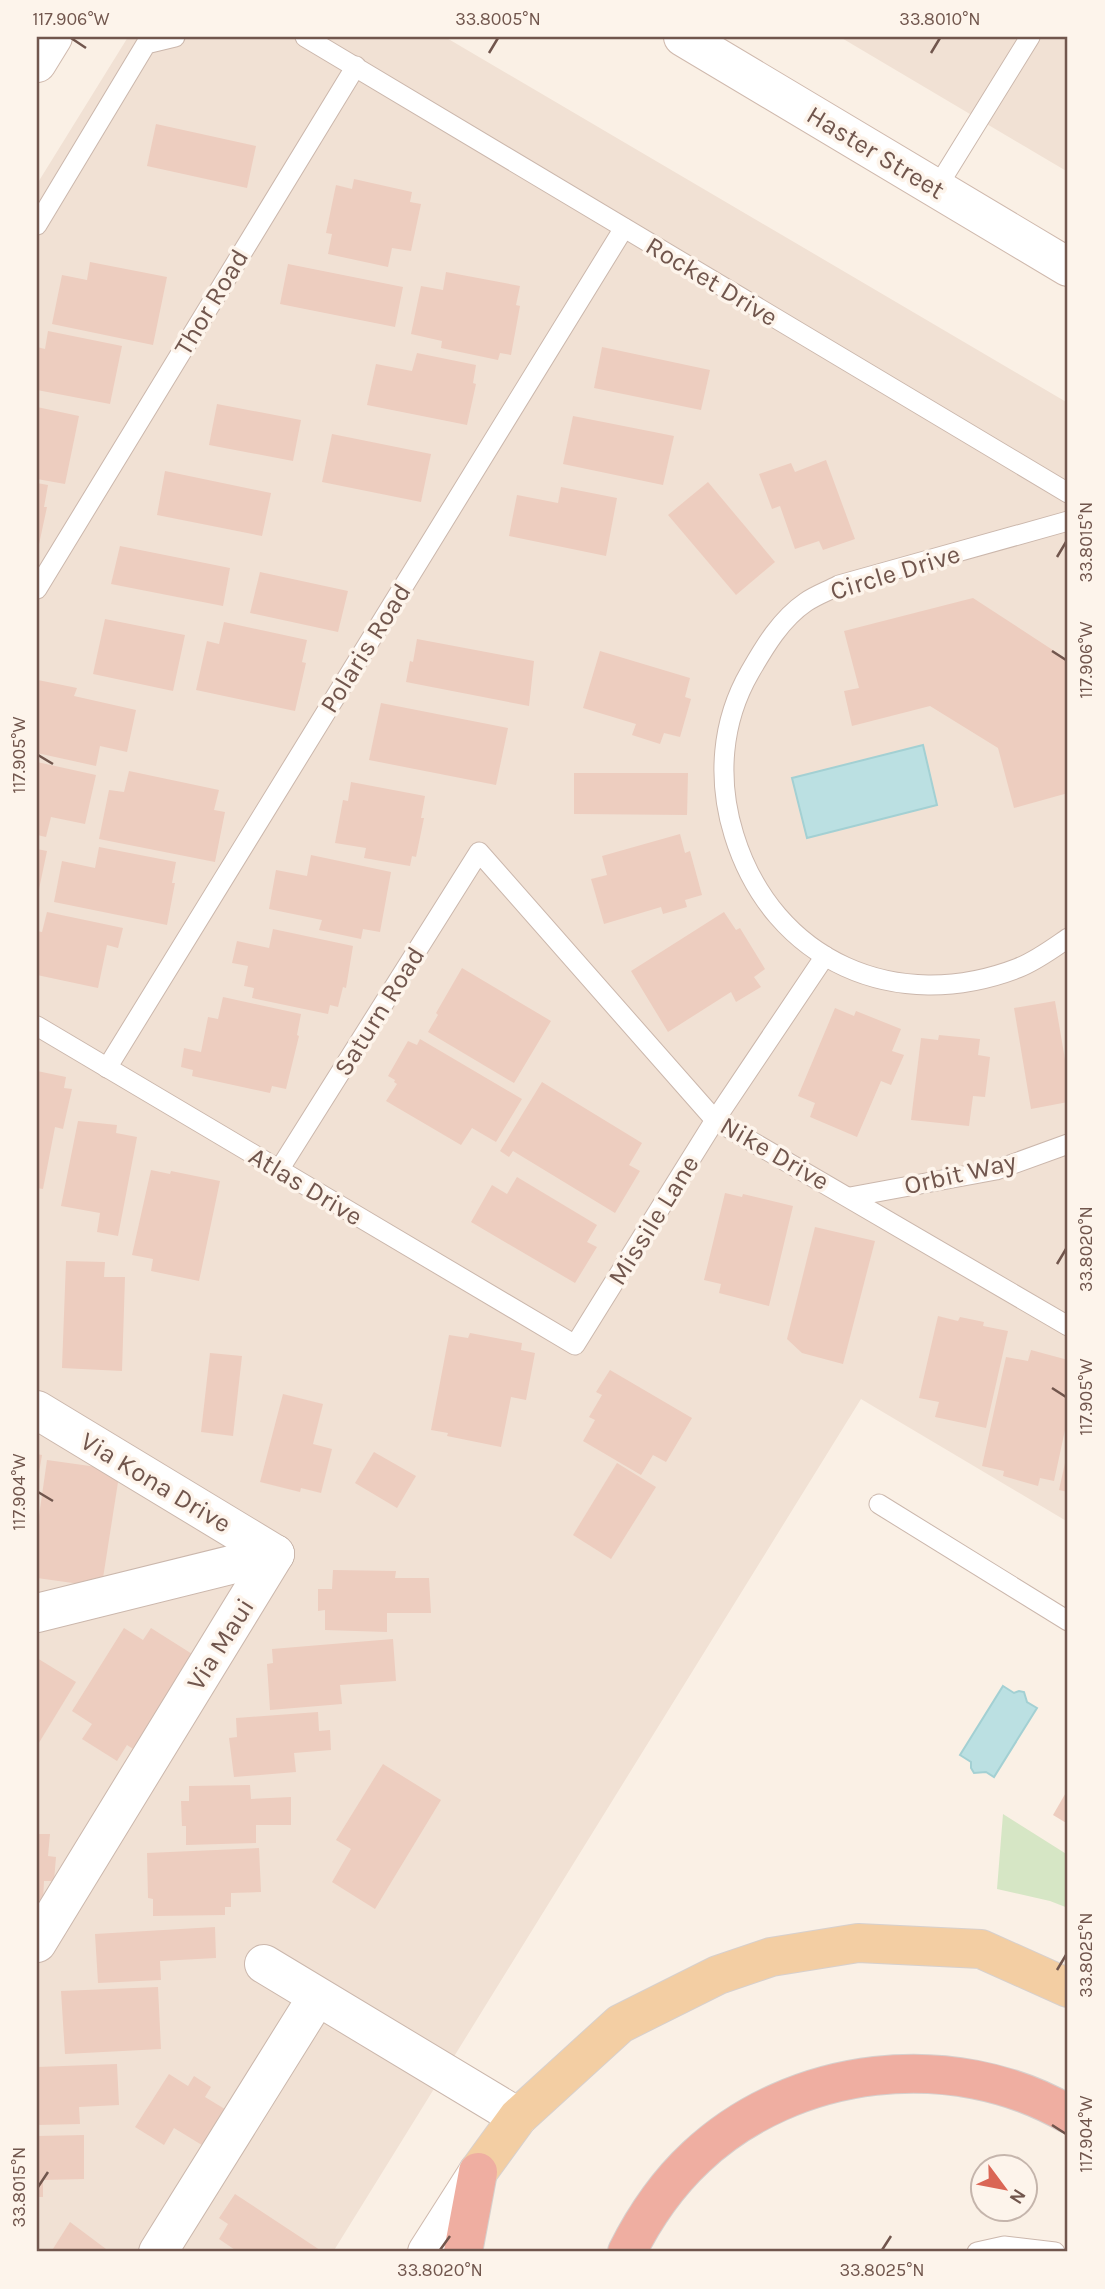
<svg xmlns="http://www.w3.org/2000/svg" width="1105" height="2289" font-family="Karla,sans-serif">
  <rect width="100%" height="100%" fill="#faf0e5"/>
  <g fill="#f1e1d4">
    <path d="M128 37H445L1068 403V1522L861 1399 333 2252H37V184Z"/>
    <path d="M840 37H1068V172Z"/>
  </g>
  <path fill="#d6e6c5" d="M1003 1814 1068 1855V1908L1050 1901 997 1889Z"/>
  <g fill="#bbe0e2" stroke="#a3d0d3" stroke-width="2">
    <path d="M923 745 937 805 807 838 792 778Z"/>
    <path d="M1003 1686 1014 1693 1019 1691 1024 1692 1027 1702 1037 1708 994 1777 986 1772 974 1773 971 1768V1762L960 1755Z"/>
  </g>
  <g fill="#edcdbf">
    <path d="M156 124 256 146 247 188 147 166Z"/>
    <path d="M354 179 412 192 410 202 421 204 411 251 392 248 388 267 328 254 332 234 326 233 336 185 352 189Z"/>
    <path d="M90 262 167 277 153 345 52 324 62 275 87 280Z"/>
    <path d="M288 264 403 287 395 327 280 304Z"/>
    <path d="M446 272 520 286 516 305 520 306 511 355 500 353 498 360 441 348 442 341 411 334 421 286 443 290Z"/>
    <path d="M48 331 122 346 110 404 37 390V347L45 349Z"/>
    <path d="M602 347 710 370 701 410 594 388Z"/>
    <path d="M417 353 476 365 473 383 476 384 467 425 367 405 376 364 412 371Z"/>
    <path d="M217 404 301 420 293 461 209 445Z"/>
    <path d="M37 407 79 416 65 484 37 479Z"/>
    <path d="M573 416 674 436 663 485 563 464Z"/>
    <path d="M332 434 431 454 421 502 322 482Z"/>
    <path d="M826 460 855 539 823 550 819 541 795 549 780 506 772 509 759 474 791 463 795 472Z"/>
    <path d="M165 471 271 493 262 536 157 515Z"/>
    <path d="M708 482 775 562 736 595 668 515Z"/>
    <path d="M37 483 48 485 44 507H47L38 549Z"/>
    <path d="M561 487 617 498 606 556 509 536 517 495 558 503Z"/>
    <path d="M120 546 230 568 223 606 111 584Z"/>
    <path d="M260 572 348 591 338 632 250 613Z"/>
    <path d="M973 598 1068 660V793L1014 808 998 748 930 706 852 726 844 691 859 688 844 631Z"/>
    <path d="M105 619 185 635 173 691 93 674Z"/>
    <path d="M224 622 307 640 302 662 306 663 295 711 196 690 207 641 219 644Z"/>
    <path d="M417 639 534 661 529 706 406 682 410 661 413 662Z"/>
    <path d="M600 651 690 678 685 697 691 699 680 737 664 733 660 744 632 735 636 724 583 708Z"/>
    <path d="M38 680 77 688 74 696 136 710 127 752 100 746 96 766 37 753Z"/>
    <path d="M381 703 508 728 496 785 369 760Z"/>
    <path d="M37 762 96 775 85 824 51 817 46 837 37 835Z"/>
    <path d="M129 771 219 790 214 810 225 812 215 862 99 839 109 790 124 792Z"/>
    <path d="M574 773H688L687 815 574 814Z"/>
    <path d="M351 782 425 796 421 818H424L416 857 412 856 410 866 364 858 366 848 335 843 343 800 348 801Z"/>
    <path d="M680 834 685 853 690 851 702 895 685 900 687 907 663 914 661 907 604 924 591 879 607 875 602 856Z"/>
    <path d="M99 847 176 862 172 883H175L167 925 54 902 62 861 95 868Z"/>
    <path d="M37 849 47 851 38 894H37Z"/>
    <path d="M311 855 391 872 380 932 363 929 361 939 319 930 322 920 269 909 276 870 307 876Z"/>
    <path d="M47 912 123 928 118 948 107 945 98 988 37 975V931L42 932Z"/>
    <path d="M724 912 736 930 740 928 765 969 754 977 761 987 736 1002 731 992 668 1032 631 971Z"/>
    <path d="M273 929 353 946 346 988 343 987 338 1007 330 1005 328 1014 252 998 254 988 244 986 248 966 232 963 237 941 269 948Z"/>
    <path d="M462 968 551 1021 514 1083 428 1032 438 1015 436 1013Z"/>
    <path d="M223 997 301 1014 297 1035 299 1036 286 1089 272 1086 270 1093 192 1076 193 1070 181 1067 184 1048 201 1052 208 1017 218 1019Z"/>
    <path d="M1055 1001 1068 1077V1102L1031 1109 1014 1008Z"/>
    <path d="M835 1008 854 1016 856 1011 901 1029 892 1051 904 1055 891 1085 881 1081 857 1137 810 1117 815 1103 798 1096Z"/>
    <path d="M939 1035 980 1039 978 1055 990 1057 985 1097 973 1096 969 1126 911 1120 921 1038 938 1040Z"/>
    <path d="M420 1039 522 1099 496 1142 472 1128 461 1145 386 1101 397 1084 394 1082 395 1080 388 1076 408 1041 417 1045Z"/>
    <path d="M37 1071 66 1077 64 1088 72 1089 63 1129 55 1127 43 1189 37 1188Z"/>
    <path d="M542 1082 642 1143 629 1165 640 1171 615 1213 513 1151 509 1157 500 1151Z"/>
    <path d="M78 1121 117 1125 116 1133 137 1137 118 1236 97 1232 100 1213 61 1206Z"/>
    <path d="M151 1170 170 1174 171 1171 220 1181 199 1281 151 1271 153 1259 132 1255Z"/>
    <path d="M517 1177 597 1225 587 1242 597 1247 575 1283 471 1222 492 1185 507 1194Z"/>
    <path d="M725 1193 742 1197 743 1194 793 1206 769 1306 719 1293 721 1284 704 1280Z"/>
    <path d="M815 1227 875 1241 843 1364 802 1353 787 1339Z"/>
    <path d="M66 1261 105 1262 104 1277H125L122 1371 62 1368Z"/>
    <path d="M938 1316 958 1321 960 1317 984 1322 983 1326 1008 1331 986 1428 935 1417 939 1402 919 1398Z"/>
    <path d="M470 1333 522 1343 521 1350 535 1353 526 1400 511 1397 501 1447 447 1436 448 1433 431 1430 449 1335 468 1338Z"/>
    <path d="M1031 1350 1068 1360V1416L1054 1481 1040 1478 1038 1486 1003 1476 1004 1471 982 1466 1006 1357 1028 1361Z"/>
    <path d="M210 1353 242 1356 233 1436 201 1432Z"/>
    <path d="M610 1370 692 1418 666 1462 653 1455 641 1475 583 1441 595 1420 589 1417 602 1395 596 1392Z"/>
    <path d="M283 1394 323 1404 313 1444 332 1449 321 1493 301 1488 300 1492 260 1482Z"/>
    <path d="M374 1452 416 1476 397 1508 355 1483Z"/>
    <path d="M37 1454 42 1455 38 1479H37Z"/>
    <path d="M1067 1454H1068V1492L1059 1490Z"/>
    <path d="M47 1460 97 1467 118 1482 103 1578 80 1584 37 1578V1530Z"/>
    <path d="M617 1463 656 1487 611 1559 573 1535Z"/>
    <path d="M333 1570 396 1571 395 1578H429L431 1613H387V1632L325 1630V1610L318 1611V1589H332Z"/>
    <path d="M124 1628 143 1640 151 1628 200 1659 141 1754 127 1745 117 1761 82 1739 92 1724 72 1711Z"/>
    <path d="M393 1639 396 1681 340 1685 342 1704 270 1710 267 1664 273 1663 272 1649Z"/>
    <path d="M37 1658 76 1682 37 1746Z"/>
    <path d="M318 1712 319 1731 330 1730 331 1750 294 1753 296 1772 234 1777 229 1738 237 1737 236 1718Z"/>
    <path d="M383 1764 441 1800 375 1909 332 1882 351 1849 336 1840Z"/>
    <path d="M250 1785 251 1799 291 1797V1825H256V1843L186 1845V1826H182L181 1801H189V1786Z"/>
    <path d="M1068 1789V1824L1053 1815Z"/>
    <path d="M37 1834H50L48 1856 56 1857 54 1881H44L43 1901 37 1900Z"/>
    <path d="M259 1848 261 1892 231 1893V1907H225V1915L153 1916V1899L148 1898 147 1853Z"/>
    <path d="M215 1927 216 1958 160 1961 161 1980 98 1983 95 1934Z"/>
    <path d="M158 1987 161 2049 65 2054 61 1991Z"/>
    <path d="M117 2064 119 2105 79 2107 80 2124 37 2125V2067Z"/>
    <path d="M169 2074 188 2086 194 2076 211 2087 205 2097 233 2114 210 2150 174 2128 164 2145 135 2127Z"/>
    <path d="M84 2135V2179L43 2180V2197H37V2136Z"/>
    <path d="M235 2194 323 2252H238L219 2239 228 2224 219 2218Z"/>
    <path d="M70 2222 110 2252H51Z"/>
  </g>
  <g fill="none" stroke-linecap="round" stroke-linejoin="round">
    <defs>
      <g id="lane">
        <path d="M305 37 1068 493"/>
        <path d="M936 189 1030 37"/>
        <path d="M37 225 146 44 175 37"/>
        <path d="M1068 521 839 585C828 591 816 595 806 602 781 619 765 646 750 672 721 722 717 780 734 835 773 962 897 1015 1018 968 1036 961 1052 949 1068 938"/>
        <path d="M37 589 356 66"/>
        <path d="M37 1026 575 1345 715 1120 825 956"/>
        <path d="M107 1068 624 228"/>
        <path d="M279 1170 479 852 715 1120 1068 1326"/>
        <path d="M850 1197 996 1170 1068 1144"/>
        <path d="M879 1504 1068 1621"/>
        <path d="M977 2252 1004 2246 1055 2252"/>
      </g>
      <g id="street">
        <path d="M37 1410 275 1554"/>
        <path d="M37 1613 275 1554"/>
        <path d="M37 1943 275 1554"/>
        <path d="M264 1964 518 2117"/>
        <path d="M158 2252 317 1997"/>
      </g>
      <g id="secondary">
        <path d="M683 37 1068 267"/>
        <path d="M37 63 53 37"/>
        <path d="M427 2252 478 2172"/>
      </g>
      <path id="primary" d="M478 2172 518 2117 620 2024 718 1975 771 1957 858 1943 981 1949 1068 1988"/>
      <g id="highway">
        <path d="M463 2252 478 2172"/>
        <path d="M627 2252C644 2218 667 2184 696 2157 794 2065 952 2047 1068 2114"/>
      </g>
    </defs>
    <use href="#lane" stroke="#cbb7ac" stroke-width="21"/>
    <use href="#street" stroke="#cbb7ac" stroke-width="40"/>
    <use href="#secondary" stroke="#cfb9ad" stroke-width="40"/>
    <use href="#primary" stroke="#d7d0cd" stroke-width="40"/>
    <use href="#highway" stroke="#d7d0cd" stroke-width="40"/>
    <use href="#lane" stroke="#fff" stroke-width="19"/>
    <use href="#street" stroke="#fff" stroke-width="38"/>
    <use href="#secondary" stroke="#fff" stroke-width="38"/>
    <use href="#primary" stroke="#f3cea3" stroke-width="38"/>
    <use href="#highway" stroke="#efaea1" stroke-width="38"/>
  </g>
  <path fill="none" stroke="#71564d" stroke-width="2.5" d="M71 38 86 48M489 53 498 38M931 53 940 38M1057 557 1066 542M1052 651 1066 660M38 755 53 764M1057 1264 1066 1249M1052 1388 1066 1397M38 1492 53 1501M1057 1970 1066 1955M1052 2125 1066 2134M38 2187 48 2172M440 2250 450 2236M882 2250 891 2236"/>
  <g text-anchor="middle" stroke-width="7" stroke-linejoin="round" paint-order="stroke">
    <g font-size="26" fill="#71564d" stroke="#fdf4eb">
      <text transform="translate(876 152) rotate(31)" y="9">Haster Street</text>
      <text transform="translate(712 281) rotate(31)" y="9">Rocket Drive</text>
      <text transform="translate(211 302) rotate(-59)" y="9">Thor Road</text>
      <text transform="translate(895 572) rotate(-17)" y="9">Circle Drive</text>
      <text transform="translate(365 648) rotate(-58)" y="9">Polaris Road</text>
      <text transform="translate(379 1011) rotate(-58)" y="9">Saturn Road</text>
      <text transform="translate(775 1153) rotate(30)" y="9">Nike Drive</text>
      <text transform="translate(960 1173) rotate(-13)" y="9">Orbit Way</text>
      <text transform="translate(306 1186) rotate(31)" y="9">Atlas Drive</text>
      <text transform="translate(653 1220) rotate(-58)" y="9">Missile Lane</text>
      <text transform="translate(156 1482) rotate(31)" y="9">Via Kona Drive</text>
      <text transform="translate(220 1644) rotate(-58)" y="9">Via Maui</text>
    </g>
  </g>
  <rect width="1105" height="2289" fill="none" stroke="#fdf4eb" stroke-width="77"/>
  <g transform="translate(1004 2188) rotate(122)"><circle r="33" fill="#fdf4eb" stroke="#c5b5ac" stroke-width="2"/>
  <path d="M0-5L12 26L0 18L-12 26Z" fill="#da6655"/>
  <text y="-10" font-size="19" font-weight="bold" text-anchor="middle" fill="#71564d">N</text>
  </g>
  <rect x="38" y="38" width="1028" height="2212" fill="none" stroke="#71564d" stroke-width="2.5"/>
  <g font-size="18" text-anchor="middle" fill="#71564d">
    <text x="71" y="25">117.906°W</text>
    <text x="498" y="25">33.8005°N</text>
    <text x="940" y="25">33.8010°N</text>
    <text transform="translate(1086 542) rotate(-90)" y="6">33.8015°N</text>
    <text transform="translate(1086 660) rotate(-90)" y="6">117.906°W</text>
    <text transform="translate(19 755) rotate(-90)" y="6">117.905°W</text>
    <text transform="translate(1086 1249) rotate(-90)" y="6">33.8020°N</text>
    <text transform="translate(1086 1397) rotate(-90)" y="6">117.905°W</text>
    <text transform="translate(19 1492) rotate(-90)" y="6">117.904°W</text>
    <text transform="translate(1086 1955) rotate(-90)" y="6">33.8025°N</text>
    <text transform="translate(1086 2134) rotate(-90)" y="6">117.904°W</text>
    <text transform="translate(19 2187) rotate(-90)" y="6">33.8015°N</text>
    <text x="440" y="2276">33.8020°N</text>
    <text x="882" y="2276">33.8025°N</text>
  </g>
</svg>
